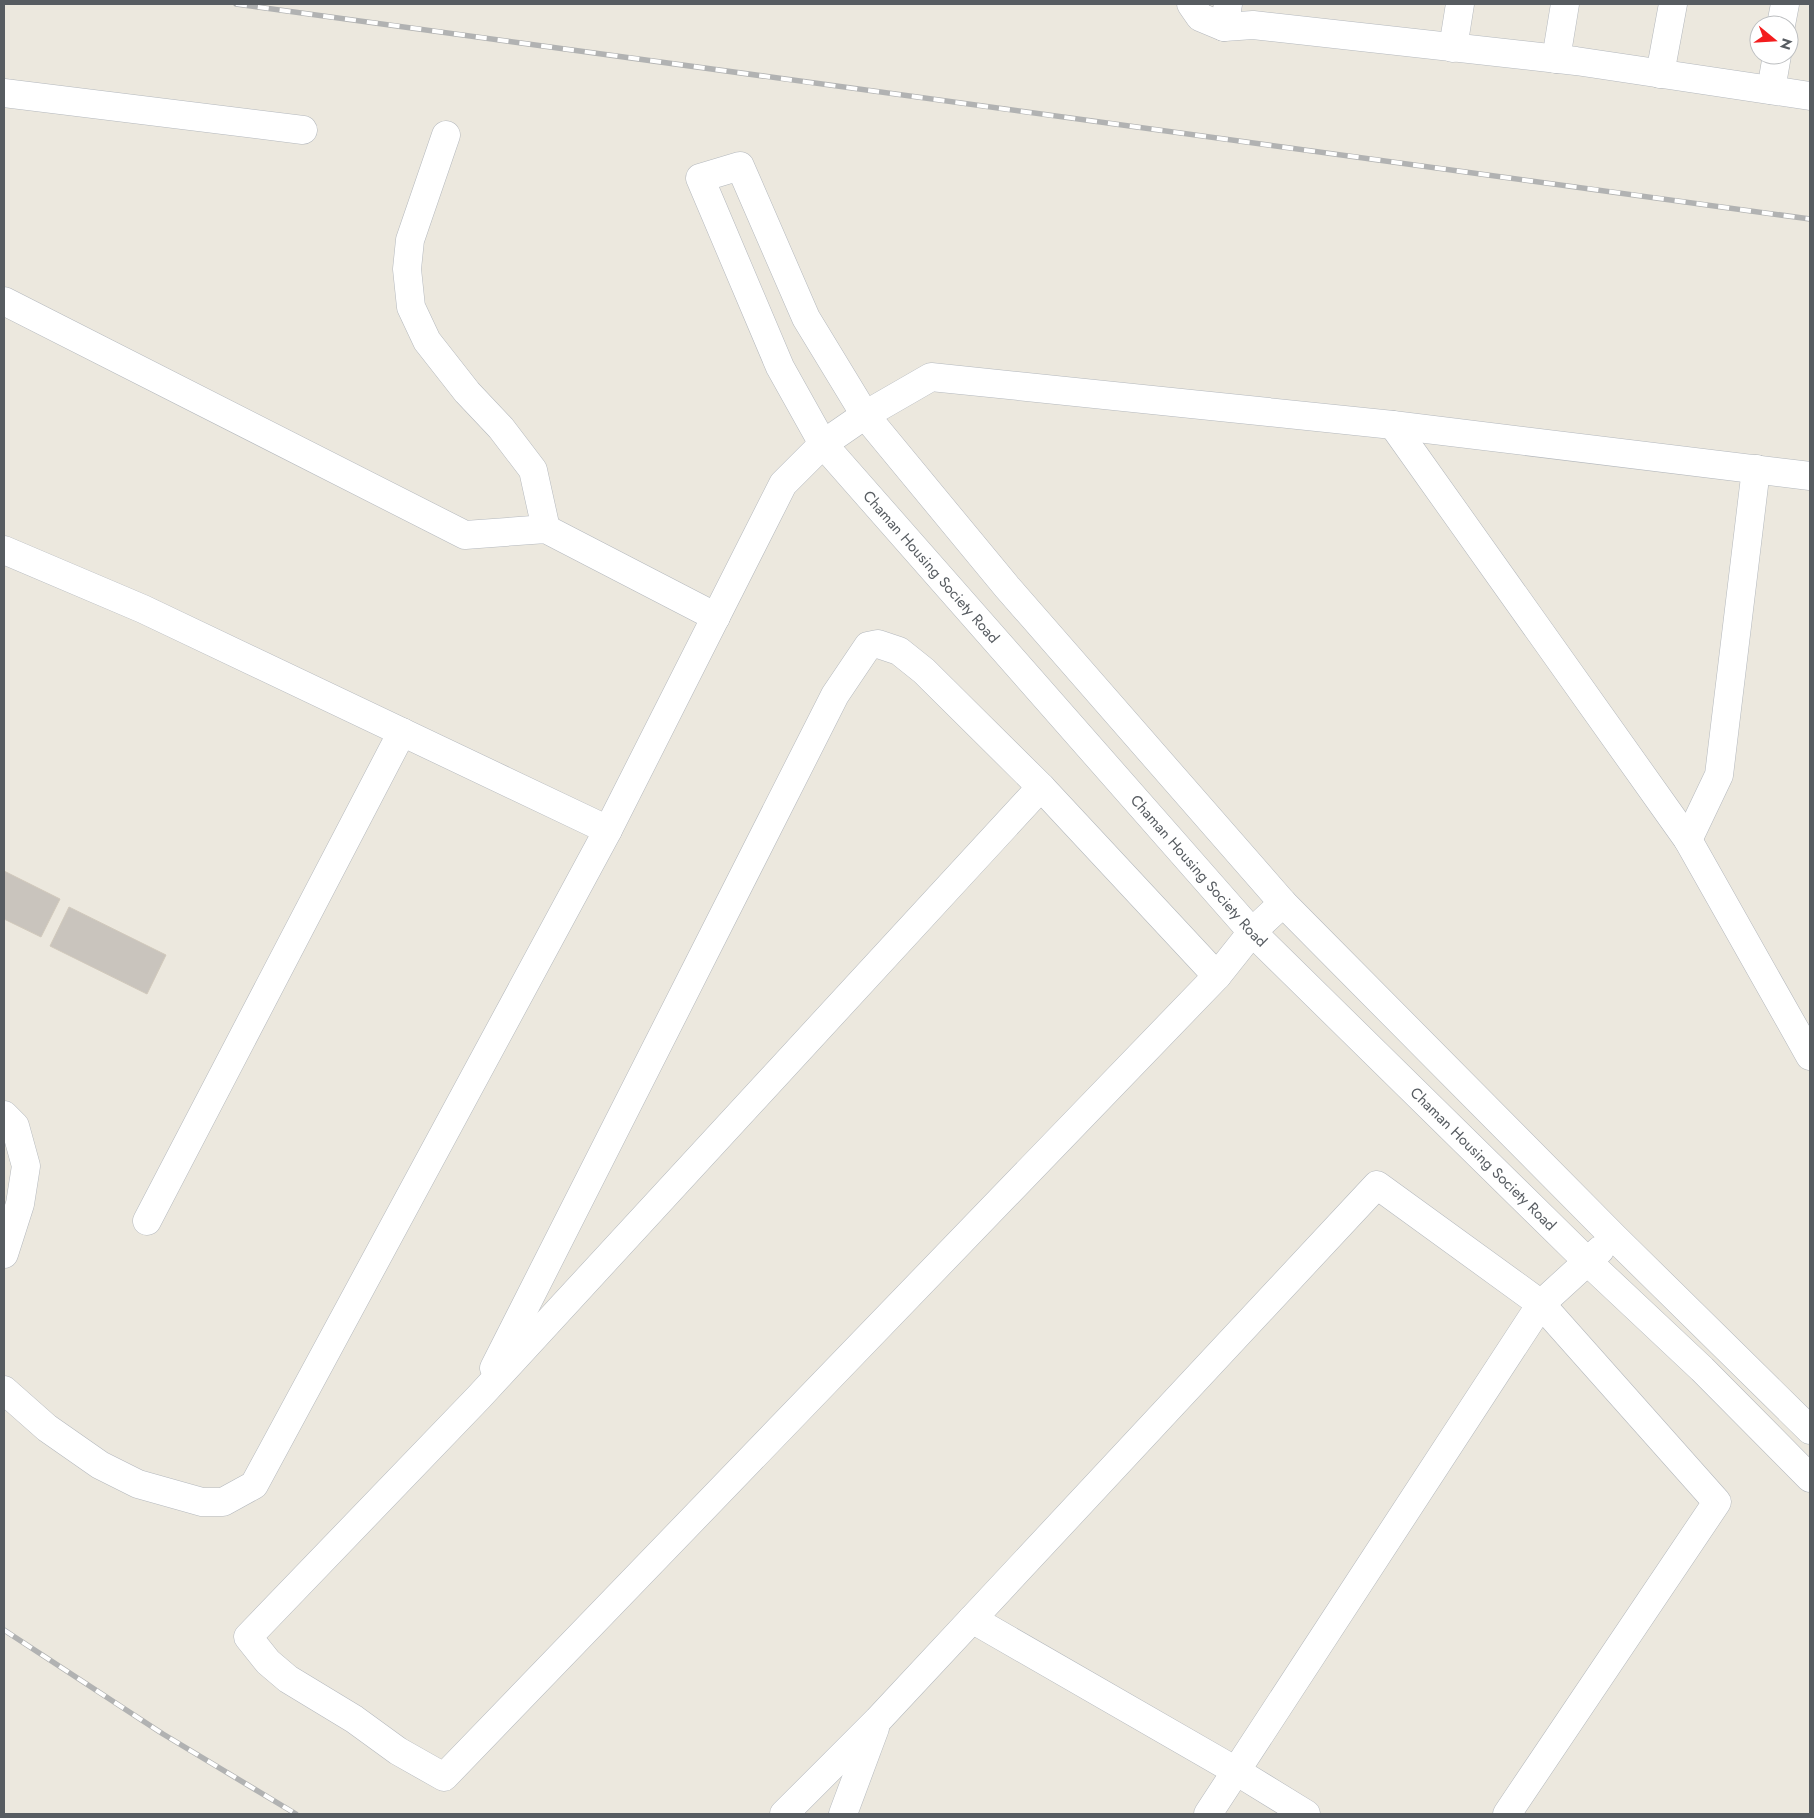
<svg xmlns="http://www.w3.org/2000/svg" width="1814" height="1818" font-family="Jost,sans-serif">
  <rect width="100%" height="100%" fill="#ece8de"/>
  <g fill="#c9c4bd" stroke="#d1c9bc">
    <path d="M4 871 60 899 41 937 4 919Z"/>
    <path d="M69 907 166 955 147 994 50 946Z"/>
  </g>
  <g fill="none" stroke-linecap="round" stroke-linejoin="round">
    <defs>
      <g id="minor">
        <path d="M1191 4 1200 17 1224 27"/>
        <path d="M1228 4 1224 27 1253 25 1576 61 1810 96"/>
        <path d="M1781 25 1785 4"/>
        <path d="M1453 48 1460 4"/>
        <path d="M1556 59 1565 4"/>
        <path d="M1660 74 1673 4"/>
        <path d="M1771 90 1777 55"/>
        <path d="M4 93 303 130"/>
        <path d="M446 135 410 240 407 269 411 307 427 341 467 392 501 428 533 470 546 529"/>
        <path d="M4 301 465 535 546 529 716 617"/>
        <path d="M1393 425 1688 840 1810 1056"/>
        <path d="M4 550 143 609 608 830"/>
        <path d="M1041 787 479 1397 248 1637 268 1662 288 1679 354 1719 398 1751 444 1777 1217 976 1252 932 1283 903"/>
        <path d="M1688 840 1719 775 1756 469"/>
        <path d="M4 1115 15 1126 26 1166 20 1204 4 1254"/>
        <path d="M147 1221 402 732"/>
        <path d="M494 1368 835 695 868 646 878 644 899 651 924 671 1041 787 1217 976"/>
        <path d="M4 1390 47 1428 100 1465 138 1484 202 1502H223L254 1485 608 830 783 484 823 444 865 415 931 377 1393 425 1810 476"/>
        <path id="s1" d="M1810 1430 1614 1237 1283 903 1007 587 865 415 806 318 740 166 700 178 780 367 823 444 1252 932 1587 1261 1702 1369 1810 1478"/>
        <path d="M972 1619 1236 1771 1306 1814"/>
        <path d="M784 1814 878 1720 1377 1185 1541 1304 1717 1502 1507 1814"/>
        <path d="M843 1814 875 1728"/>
        <path d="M1208 1814 1541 1304 1600 1250"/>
      </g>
    </defs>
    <use href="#minor" stroke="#b4b8bd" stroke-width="29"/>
    <use href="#minor" stroke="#fff" stroke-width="28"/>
    <defs>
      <g id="rail">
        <path d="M236 4 1810 219"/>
        <path d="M4 1630 163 1734 296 1814"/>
      </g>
    </defs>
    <use href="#rail" stroke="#b1b2b2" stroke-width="5.5"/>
    <use href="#rail" stroke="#fff" stroke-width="4" stroke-dasharray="11" stroke-linecap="butt"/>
  </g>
  <g text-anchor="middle" stroke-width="5" stroke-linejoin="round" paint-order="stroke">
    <g font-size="15" fill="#575c61" stroke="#fff">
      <text dy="5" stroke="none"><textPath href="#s1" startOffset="2166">Chaman Housing Society Road</textPath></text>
      <text dy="5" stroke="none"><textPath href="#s1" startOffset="2571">Chaman Housing Society Road</textPath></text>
      <text dy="5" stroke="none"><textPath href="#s1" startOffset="2976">Chaman Housing Society Road</textPath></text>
    </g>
  </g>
  <rect width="1814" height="1818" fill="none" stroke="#575c61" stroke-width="10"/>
  <g transform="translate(1774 40) rotate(108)"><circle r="24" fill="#ffffff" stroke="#bcbec0"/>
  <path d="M0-4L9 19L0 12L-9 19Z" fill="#f31d1e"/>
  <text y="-8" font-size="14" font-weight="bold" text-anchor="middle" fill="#575c61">N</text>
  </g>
</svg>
